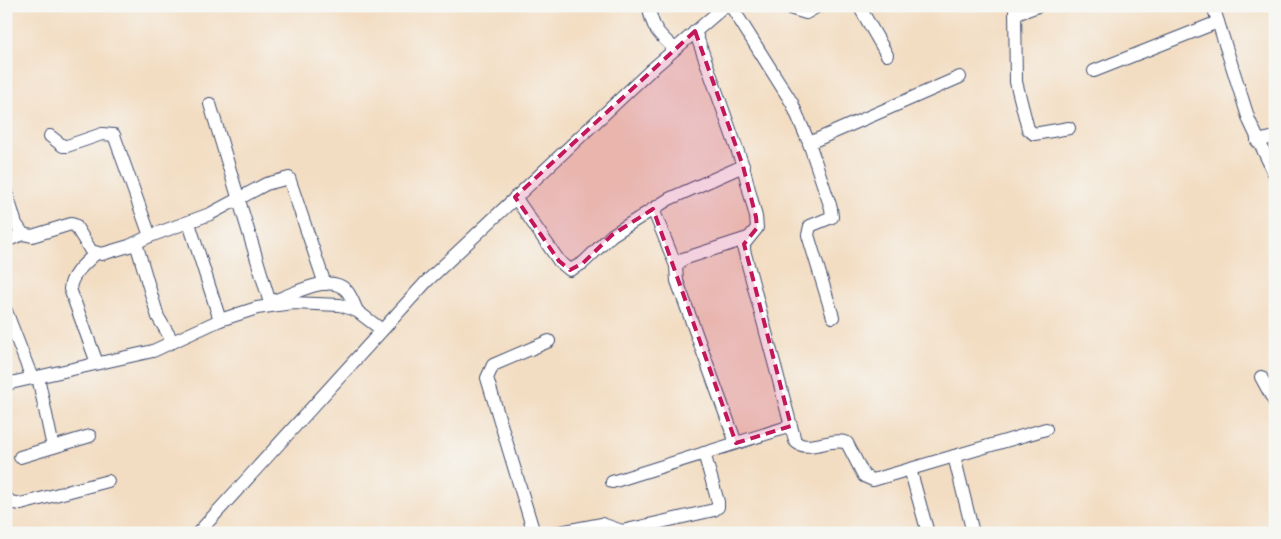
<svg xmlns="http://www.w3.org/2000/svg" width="1281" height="539" font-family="'Patrick Hand',sans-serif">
  <rect width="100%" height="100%" fill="#f6f6f2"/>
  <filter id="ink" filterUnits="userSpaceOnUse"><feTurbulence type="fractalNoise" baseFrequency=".02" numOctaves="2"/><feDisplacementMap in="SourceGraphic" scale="10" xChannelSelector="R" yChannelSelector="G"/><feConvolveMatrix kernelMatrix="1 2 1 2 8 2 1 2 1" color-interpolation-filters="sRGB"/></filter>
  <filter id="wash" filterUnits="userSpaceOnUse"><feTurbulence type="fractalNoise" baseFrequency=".0096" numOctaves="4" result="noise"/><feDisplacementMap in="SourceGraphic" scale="20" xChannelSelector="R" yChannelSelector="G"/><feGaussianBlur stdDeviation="1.12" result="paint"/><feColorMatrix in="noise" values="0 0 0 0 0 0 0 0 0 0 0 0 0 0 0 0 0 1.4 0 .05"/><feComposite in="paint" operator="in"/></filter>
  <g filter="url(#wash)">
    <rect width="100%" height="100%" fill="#f3ddc2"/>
  </g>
  <g filter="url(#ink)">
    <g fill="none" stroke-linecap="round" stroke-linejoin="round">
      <defs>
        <g id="minor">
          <path d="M649 6C651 27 659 35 675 49"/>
          <path d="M731 6 792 103 809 143 831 208 832 217 810 226 808 235 833 317"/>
          <path d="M783 6 806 13 818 6"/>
          <path d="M859 6 887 55"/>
          <path d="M1014 6 1022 12 1038 6"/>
          <path d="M1213 6 1249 120 1275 175"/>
          <path d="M1015 9 1016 82 1028 129 1034 134 1069 128"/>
          <path d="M695 31 743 166 756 217 757 228 744 244V250L795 441C807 454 832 436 847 443L864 476 873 480 1046 429"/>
          <path d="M1094 71 1218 22"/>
          <path d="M210 104 270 303"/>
          <path d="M50 136 63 146H67L102 134 114 135 150 236"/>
          <path d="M1257 141 1275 137"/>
          <path d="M809 143 960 77"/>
          <path d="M6 191 16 224 23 234 32 236 71 224 75 225 91 251 102 254 129 246 150 236 210 214 266 184 289 178 325 284"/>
          <path d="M515 197 559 261 570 270 583 263 612 235 669 199 743 166"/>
          <path d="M653 209 676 266"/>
          <path d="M189 223 220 320"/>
          <path d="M6 241 23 234"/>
          <path d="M136 243 158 317 173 342"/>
          <path d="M96 253C86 263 71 274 70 289L97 363"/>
          <path d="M276 300C294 294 329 273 346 290 351 295 354 304 357 311"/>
          <path d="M6 311 32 378"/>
          <path d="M38 377 53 447"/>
          <path d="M1261 377 1275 403"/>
          <path d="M6 384 153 351 220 320 257 308 292 303 340 305 357 311 382 330"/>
          <path d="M736 443 677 281 676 266 683 259 748 238"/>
          <path d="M954 456 973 533"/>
          <path d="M20 457 90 436"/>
          <path d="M910 469 928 533"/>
          <path d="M612 482 791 426"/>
          <path d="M6 497 10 502 21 504 108 481"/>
          <path d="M198 533 426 282 651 70 725 6"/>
          <path d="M534 533 487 378 493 365 549 341"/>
          <path d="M555 533 602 524 622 531 714 510 718 507V502L704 453"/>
        </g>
      </defs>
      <use href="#minor" stroke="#3b496d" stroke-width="14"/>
      <use href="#minor" stroke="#fff" stroke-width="12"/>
    </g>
  </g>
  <path fill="#c2185b" fill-opacity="0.2" stroke="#c2185b" stroke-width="4" stroke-dasharray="10 6" stroke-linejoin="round" d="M695 31 743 166 756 217 757 228 744 244 791 426 736 443 653 209 612 235 583 263 570 270 559 261 515 197Z"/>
  <rect width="1281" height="539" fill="none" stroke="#f6f6f2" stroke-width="25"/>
</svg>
